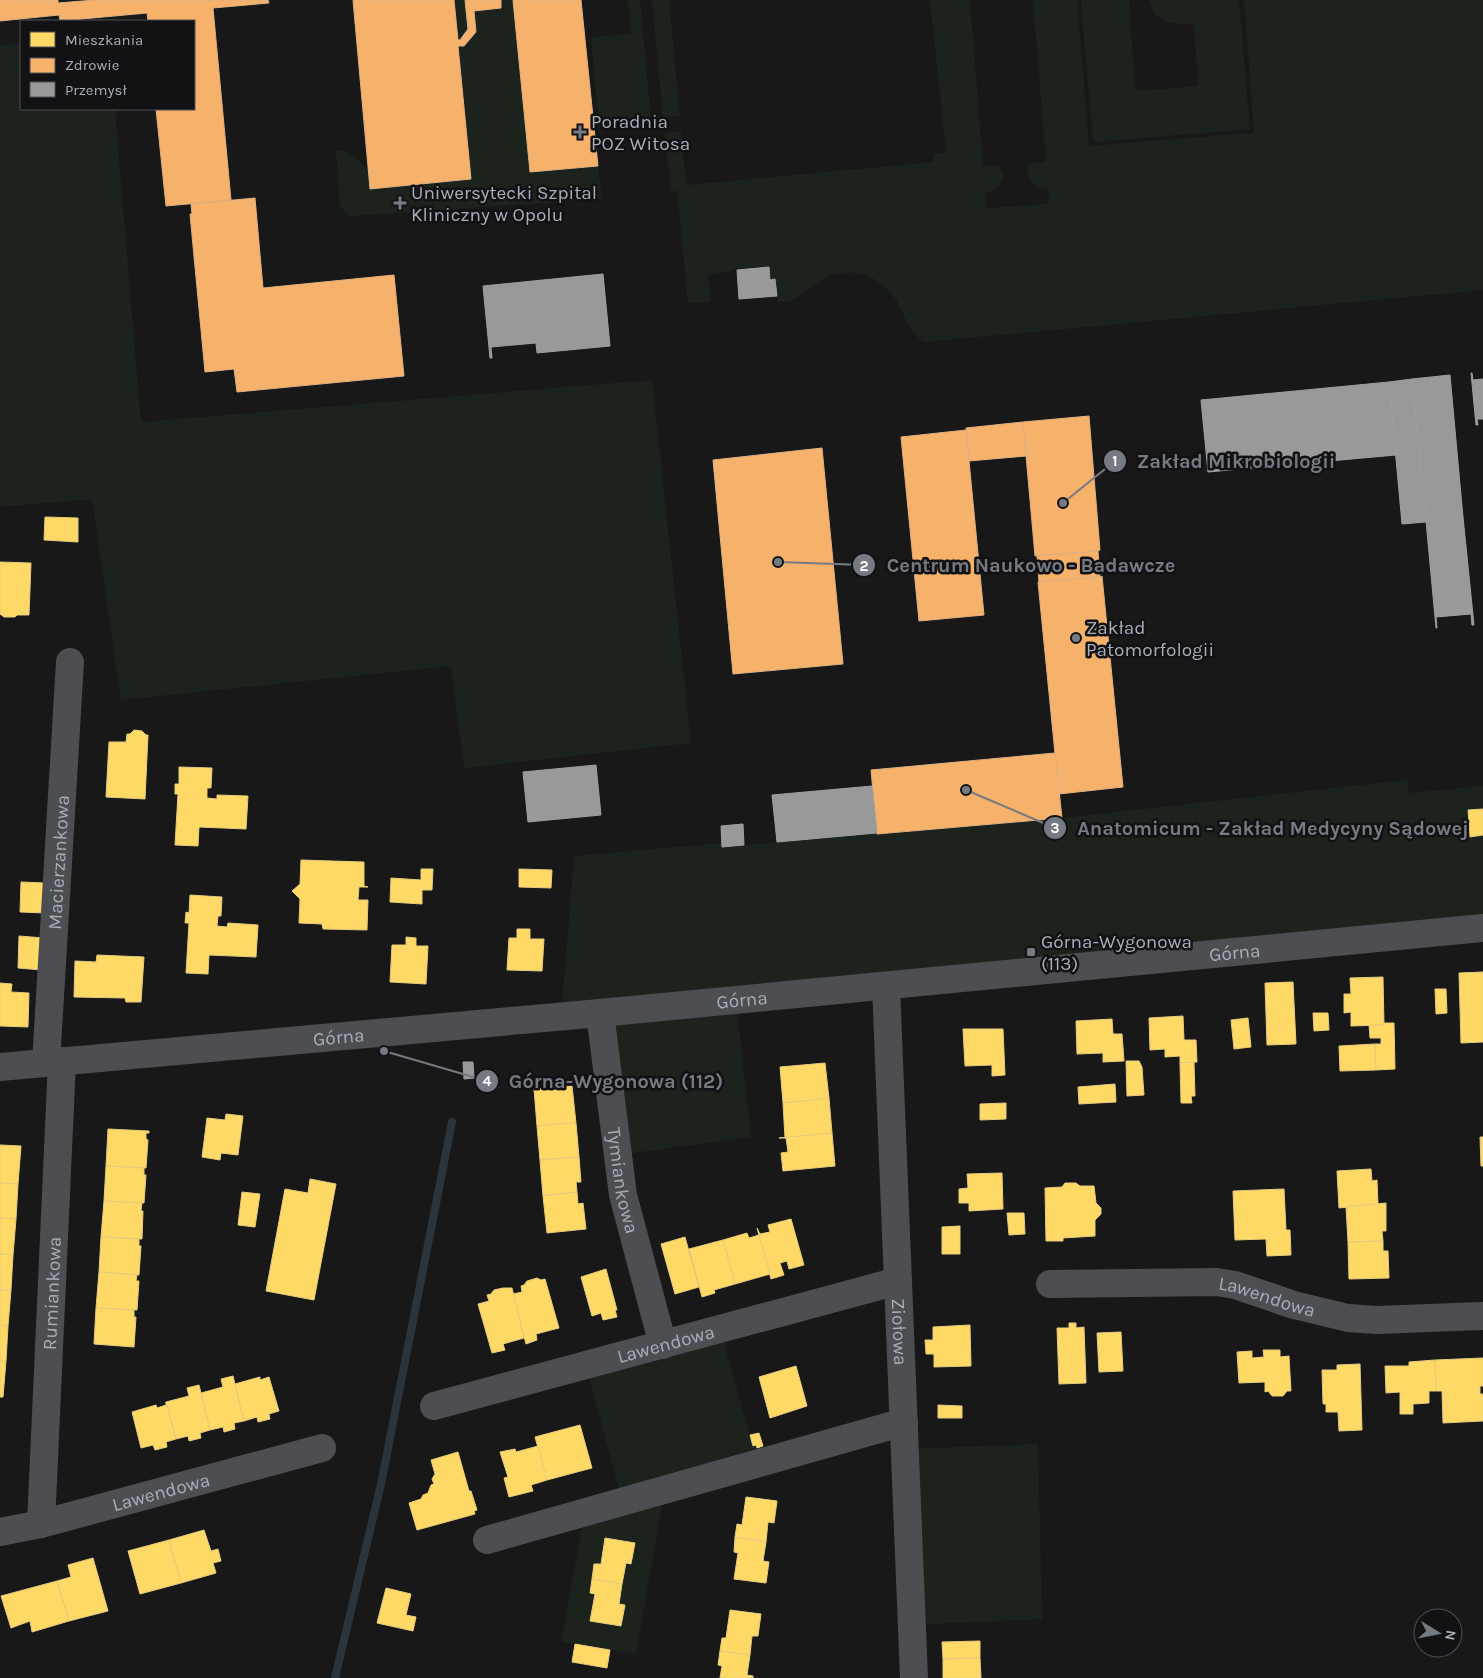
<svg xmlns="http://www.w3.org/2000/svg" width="1483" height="1678" font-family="Karla,sans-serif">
  <rect width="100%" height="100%" fill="#181819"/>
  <g fill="#1c231d">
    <path d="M454 0H465L468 29 460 40H458Z"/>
    <path d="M501 0H513L530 171 598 166 602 199 352 216 348 215 340 206 336 151H347L369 170 371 189 471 179 458 46H464L476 32 474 11 501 8Z"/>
    <path d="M628 0H640L651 119 599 123 591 37 631 34Z"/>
    <path d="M652 0H669L680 116 663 118Z"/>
    <path d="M930 0H970L983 166H999L1004 174C1002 186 995 191 985 194L986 208 1049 204 1048 189C1044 189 1039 189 1036 186 1031 182 1023 170 1030 165 1034 162 1042 163 1046 162L1033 0H1077L1089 146 1254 133 1244 0H1483V290L924 342C905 328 906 315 894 297 880 276 854 267 829 276 816 281 806 293 794 299 789 302 783 301 778 302L775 279H770L769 267H764V266L731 269V271L708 274 711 302 688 303 677 191H671L665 133 681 131 686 185 934 162 933 154 946 153Z"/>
    <path d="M1081 0H1129L1135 91 1198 86 1194 24C1173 24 1154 25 1150 0H1239L1250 129 1093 142Z"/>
    <path d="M21 44V109H115L141 422 652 380 691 743 464 768 451 666 121 700 92 499 0 507V45Z"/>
    <path d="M1407 780 1409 793 1483 786V928L738 999 739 1028 751 1137 618 1155 600 1013 561 1017 574 856 722 843 723 847 1062 818Z"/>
    <path d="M720 1329 753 1446 756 1445 757 1448 667 1477 636 1654 561 1642 587 1499 619 1490 586 1365Z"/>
    <path d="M1038 1444 1042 1619 912 1625 905 1449Z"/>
  </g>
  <g fill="#ffd966" stroke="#e5cc7f">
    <path d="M45 517 78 518V542L44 540Z"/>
    <path d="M0 562 31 563 29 615H17L15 617H4L0 614Z"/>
    <path d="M134 730 142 731 146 735H148L145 799 106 797 109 742H126L127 734H130Z"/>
    <path d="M179 767 212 768 211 788H207V798L217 799V795L248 796 246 829 199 827 198 846 175 845 178 794H175V784H179Z"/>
    <path d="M1483 809V835L1470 837 1468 810Z"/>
    <path d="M301 860 364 862V886L368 887H359L358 900H368L367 930 323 929 322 924 299 923 300 899 292 891 300 884Z"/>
    <path d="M421 869H433L432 890H422V904L390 902 391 878 421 880Z"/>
    <path d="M519 869 552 870 551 888 519 887Z"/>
    <path d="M21 882 45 883 44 913 20 912Z"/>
    <path d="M190 895 222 897 221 916H218L217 926 227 927 228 923 258 925 256 957 209 955 208 974 186 973 189 923H185L186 912 189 913Z"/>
    <path d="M517 929H530V939H544L542 971 507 970 509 938H517Z"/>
    <path d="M19 936 44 938 42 970 18 968Z"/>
    <path d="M406 937 416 938V946H428L426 984 390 982 392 945H406Z"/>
    <path d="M97 955 144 957 141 1002H126L125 998 74 997 75 961 96 962Z"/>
    <path d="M1483 972V1042L1461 1043 1459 973Z"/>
    <path d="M1383 977 1384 1025 1351 1026V1012L1344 1013V994H1351L1350 978Z"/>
    <path d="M1293 982 1296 1044 1267 1045 1265 983Z"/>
    <path d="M0 983 12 984 11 992 29 993 28 1027 0 1026Z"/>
    <path d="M1435 989H1446L1447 1013 1436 1014Z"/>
    <path d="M1313 1013H1328L1329 1030 1314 1031Z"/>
    <path d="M1183 1016 1184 1040H1196L1197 1062 1180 1063V1056L1165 1057V1049L1150 1050 1149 1018Z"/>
    <path d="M1248 1018 1251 1047 1234 1049 1231 1020Z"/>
    <path d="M1112 1019 1113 1034H1122L1124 1061 1103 1062V1053L1077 1054 1076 1021Z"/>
    <path d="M1384 1023H1394L1395 1069 1376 1070 1375 1044H1381V1038H1370L1369 1025H1384Z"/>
    <path d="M963 1029H1003L1005 1075 992 1076V1065L965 1066Z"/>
    <path d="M1375 1044 1376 1070 1340 1071 1339 1046Z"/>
    <path d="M1126 1061H1139L1142 1067 1144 1095 1127 1096Z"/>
    <path d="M1194 1062 1195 1096H1191L1192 1103H1181L1180 1063Z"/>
    <path d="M825 1063 829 1098 783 1103 780 1067Z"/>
    <path d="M1115 1084 1116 1102 1079 1104 1078 1087Z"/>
    <path d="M572 1086 576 1123 537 1126 534 1089Z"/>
    <path d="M829 1098 832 1133 785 1138 783 1103Z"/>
    <path d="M1006 1103V1119L980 1120V1104Z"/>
    <path d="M226 1114 243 1116 238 1155 221 1153 220 1160 202 1157 207 1118 225 1120Z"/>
    <path d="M571 1123H576L579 1157 540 1160 537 1126Z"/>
    <path d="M108 1129 149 1131V1133H146V1139L148 1140 146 1168 106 1166Z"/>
    <path d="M832 1133 835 1166 783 1171 781 1153 788 1152 786 1138H779Z"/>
    <path d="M1480 1137H1483V1166H1481Z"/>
    <path d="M0 1145 21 1146 18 1184 0 1183Z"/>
    <path d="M579 1157 581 1182H576L577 1192 543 1196 540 1160Z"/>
    <path d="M106 1166 144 1168V1175H146L144 1203 104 1201Z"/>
    <path d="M1371 1169 1372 1181 1377 1180 1378 1204 1339 1208 1337 1171Z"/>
    <path d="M1002 1173 1003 1209 969 1211V1203H959V1189L968 1188 967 1174Z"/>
    <path d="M310 1179 336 1184 314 1300 266 1291 285 1189 308 1193Z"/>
    <path d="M0 1183 18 1184 16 1219 0 1218Z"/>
    <path d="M1065 1183H1076L1080 1186H1094L1096 1203 1101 1208V1214L1095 1220V1236L1063 1238V1241H1046L1045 1188 1062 1187Z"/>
    <path d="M1284 1189 1286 1230H1290L1291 1255 1267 1256 1266 1239 1235 1240 1233 1191Z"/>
    <path d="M242 1192 260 1194 255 1227 238 1225Z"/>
    <path d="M577 1192 578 1204 583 1203 586 1229 547 1233 543 1196Z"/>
    <path d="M104 1201 142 1203 141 1211H143L142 1239 101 1237Z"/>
    <path d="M1386 1203V1231H1382L1383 1241 1348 1242 1346 1207Z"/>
    <path d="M1007 1213H1024L1025 1234 1009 1235Z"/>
    <path d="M0 1218 16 1219 13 1255 0 1254Z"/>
    <path d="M791 1219 804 1265 789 1269 787 1261 780 1263 784 1275 771 1279 757 1228 760 1234 770 1232 768 1225Z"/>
    <path d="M960 1226V1254H942V1227Z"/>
    <path d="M747 1233 749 1238 759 1235 770 1274 735 1284 723 1240Z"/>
    <path d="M101 1237 139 1239V1246H141L139 1275 99 1272Z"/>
    <path d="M685 1237 699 1287 675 1294 661 1244Z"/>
    <path d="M723 1240 735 1284 714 1290 715 1293 702 1297 689 1249Z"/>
    <path d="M1383 1241V1251H1388L1389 1278 1349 1279 1348 1242Z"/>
    <path d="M0 1254 13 1255 11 1290H0Z"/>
    <path d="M606 1269 617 1310H615L617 1317 603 1320 601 1313 592 1316 581 1277Z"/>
    <path d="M99 1272 137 1275 136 1281H139L137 1310 96 1308Z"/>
    <path d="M537 1278 541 1280 545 1279 559 1328 536 1334 537 1340 526 1344 513 1294 522 1292 521 1286 524 1285 527 1281Z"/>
    <path d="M503 1288H512L524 1338 503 1344 505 1350 492 1353 478 1304 489 1301 487 1295 491 1294 494 1290Z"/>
    <path d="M0 1290H11L8 1326 0 1325Z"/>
    <path d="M96 1308 134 1310V1317H136L134 1347 94 1344Z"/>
    <path d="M1069 1323H1076V1328L1084 1327 1086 1383 1059 1384 1057 1328H1069Z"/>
    <path d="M0 1325 8 1326 6 1361 0 1360Z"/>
    <path d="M970 1325 971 1366 934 1367V1354H926L925 1340H933V1327Z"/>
    <path d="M1121 1332 1123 1371 1099 1372 1097 1333Z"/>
    <path d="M1263 1350H1280V1357L1289 1356 1291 1391H1287L1283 1396H1272L1268 1391 1265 1392V1382L1239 1383 1237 1352 1252 1351V1358L1264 1357Z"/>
    <path d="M1483 1358V1386H1480V1394H1483V1421L1443 1423 1442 1391H1436L1435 1360Z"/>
    <path d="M0 1360 6 1361 3 1397H0Z"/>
    <path d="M1435 1360 1436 1391H1429V1403L1413 1404V1414H1400V1392L1386 1393 1385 1366H1409V1362Z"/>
    <path d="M1360 1364 1362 1430 1339 1431 1338 1412H1326V1404H1323L1322 1370H1337V1365Z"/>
    <path d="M796 1366 807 1406 770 1418 759 1377Z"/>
    <path d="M233 1376 244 1421 234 1423 235 1429 224 1432 223 1427 210 1430 201 1393 223 1387 221 1379Z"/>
    <path d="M260 1377V1380L269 1377 279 1411 269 1414 270 1419 258 1422 257 1417 244 1421 235 1384Z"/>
    <path d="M199 1385 210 1430 200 1433 201 1438 189 1441 188 1436 176 1439 166 1402 189 1396 187 1388Z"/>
    <path d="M166 1402 176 1439 166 1442 167 1447 155 1450 153 1445 141 1448 132 1412 156 1405 157 1408 166 1405Z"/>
    <path d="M938 1405 962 1406V1418H938Z"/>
    <path d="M580 1425 592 1468 547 1480 535 1437Z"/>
    <path d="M759 1433 763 1446 757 1448 756 1445 753 1446 750 1435Z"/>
    <path d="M538 1446 547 1480 531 1485 533 1491 509 1497 504 1478 508 1477 500 1452 515 1449 516 1452Z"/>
    <path d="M458 1452 469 1491H471L477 1510 474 1511 475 1514 417 1530 409 1503 421 1499 423 1495 428 1493 431 1485 434 1484 432 1479 435 1474 431 1460Z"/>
    <path d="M746 1497 777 1501 774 1523 768 1522 766 1542 735 1537 737 1524 742 1525Z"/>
    <path d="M204 1530 211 1551 218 1549 221 1561 213 1563 216 1573 181 1583 169 1540Z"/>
    <path d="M735 1537 766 1542 763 1561 769 1562 766 1583 734 1579 738 1553 734 1552Z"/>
    <path d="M605 1538 635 1543 631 1564 626 1563 622 1584 592 1579 594 1564H601Z"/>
    <path d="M169 1540 181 1583 140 1594 128 1551Z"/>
    <path d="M93 1558 108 1611 69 1621 57 1581 71 1577 68 1565Z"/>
    <path d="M592 1579 622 1584 619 1604 625 1605 621 1626 590 1621 595 1594 590 1593Z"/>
    <path d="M57 1581 69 1621 32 1632 30 1621 11 1628 1 1596Z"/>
    <path d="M386 1588 411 1594 406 1615 416 1617 413 1631 377 1623Z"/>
    <path d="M730 1610 761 1614 758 1636H752L750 1655 720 1651 722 1638H726Z"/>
    <path d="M980 1641V1658L943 1659 942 1642Z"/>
    <path d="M575 1644 610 1650 607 1668 572 1662Z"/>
    <path d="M720 1651 750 1655 747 1675 753 1676V1678H720L722 1666 718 1665Z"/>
    <path d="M980 1658 981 1678H943V1659Z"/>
  </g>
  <g fill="#f6b26b" stroke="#dfb183">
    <path d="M0 0H58V3L95 0H268L269 3 213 8 231 200 166 206 156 109H194V21H148L147 13 60 21 59 15 0 21Z"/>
    <path d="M353 0H454L458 40H460L468 29 465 0H501V8L474 11 476 32 464 46H458L471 179 370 189Z"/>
    <path d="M513 0H581L598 166 530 172Z"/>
    <path d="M255 198 263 288 394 275 404 376 237 392 234 369 205 372 190 214H192L191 204Z"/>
    <path d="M1089 416 1100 550 1098 551 1035 556 1023 422Z"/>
    <path d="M1023 422 1026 456 969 461 966 428Z"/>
    <path d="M966 430 984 615 919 621 901 437Z"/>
    <path d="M822 448 843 664 733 674 713 460Z"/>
    <path d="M1098 551 1100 577 1039 582 1037 556Z"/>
    <path d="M1102 576 1123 787 1059 794 1038 582 1100 577Z"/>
    <path d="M1055 753 1062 818 877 834 871 770Z"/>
  </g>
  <g fill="#999" stroke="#9e9fa3">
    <path d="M769 267 770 280 775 279 777 296 739 299 737 270Z"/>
    <path d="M603 274 610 346 537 353 536 343 491 347 492 358H490L483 286Z"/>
    <path d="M1471 373H1472L1473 380 1483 379V419H1477L1478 425H1476Z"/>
    <path d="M1450 375 1463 517 1426 521 1412 379Z"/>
    <path d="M1412 379 1426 522 1402 524 1389 382Z"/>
    <path d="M1389 382 1396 455 1208 472 1201 400Z"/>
    <path d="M1463 517 1474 625H1472L1471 614 1436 617 1437 628H1436L1426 521Z"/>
    <path d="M596 765 601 815 528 822 523 772Z"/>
    <path d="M872 786 877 833 777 842 772 795Z"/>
    <path d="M743 824 744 845 722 847 721 826Z"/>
    <path d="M463 1062H473L474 1078 464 1079Z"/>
  </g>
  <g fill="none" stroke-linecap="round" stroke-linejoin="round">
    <path stroke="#2a343c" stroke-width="8" d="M335 1678 381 1484 452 1122"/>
    <g stroke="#4c4e52" stroke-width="28">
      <path id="s1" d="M886 986 914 1678"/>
      <path id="s2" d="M600 1013 623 1195 663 1345"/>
      <path id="s3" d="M46 1063 70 662"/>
      <path id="s4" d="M0 1067 600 1013 1483 928"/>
      <path id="s5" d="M1050 1284 1217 1282 1235 1285 1294 1305 1348 1318 1376 1320 1483 1316"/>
      <path id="s6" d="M434 1406 898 1281"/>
      <path id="s7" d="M41 1524 62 1061"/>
      <path id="s8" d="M0 1532 41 1524 322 1448"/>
      <path d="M487 1540 904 1422"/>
    </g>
  </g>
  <g fill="#767a82" stroke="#121215" stroke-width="2">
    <path d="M577.5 124.5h5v5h5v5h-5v5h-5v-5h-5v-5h5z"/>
    <path d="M397.5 195.5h5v5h5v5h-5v5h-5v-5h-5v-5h5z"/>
    <circle cx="1076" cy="638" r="5"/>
    <rect x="1026" y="947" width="10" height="10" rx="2.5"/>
  </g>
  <g text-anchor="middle" stroke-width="5" stroke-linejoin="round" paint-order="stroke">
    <g font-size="19" fill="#a8aeba" stroke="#121215" text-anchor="start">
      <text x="591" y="128">Poradnia<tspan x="591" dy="22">POZ Witosa</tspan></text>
      <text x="411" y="199">Uniwersytecki Szpital<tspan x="411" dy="22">Kliniczny w Opolu</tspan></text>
      <text x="1086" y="634">Zakład<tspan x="1086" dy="22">Patomorfologii</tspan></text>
      <text x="1041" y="948">Górna-Wygonowa<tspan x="1041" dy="22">(113)</tspan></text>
    </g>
    <g font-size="19" fill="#a8aeba" stroke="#121215">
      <text dy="7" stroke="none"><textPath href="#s3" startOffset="201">Macierzankowa</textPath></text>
      <text dy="7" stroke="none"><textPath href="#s4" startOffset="1240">Górna</textPath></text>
      <text dy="7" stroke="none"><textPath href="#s4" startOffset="745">Górna</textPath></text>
      <text dy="7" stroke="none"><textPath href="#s4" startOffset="340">Górna</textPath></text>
      <text dy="7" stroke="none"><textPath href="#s2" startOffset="169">Tymiankowa</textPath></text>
      <text dy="7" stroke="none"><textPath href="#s7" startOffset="231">Rumiankowa</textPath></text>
      <text dy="7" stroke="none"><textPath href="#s5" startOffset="219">Lawendowa</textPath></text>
      <text dy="7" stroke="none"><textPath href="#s1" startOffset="346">Ziołowa</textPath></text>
      <text dy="7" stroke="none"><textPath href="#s6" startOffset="240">Lawendowa</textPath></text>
      <text dy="7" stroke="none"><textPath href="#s8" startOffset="166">Lawendowa</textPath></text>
    </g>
  </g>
  <path fill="none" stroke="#767a82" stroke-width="2" d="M1063 503L1115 461M778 562L864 565M966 790L1055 828M384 1051L487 1081"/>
  <g fill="#767a82" stroke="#121215" stroke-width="2">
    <circle cx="1063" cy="503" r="5"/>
    <circle cx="778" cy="562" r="5"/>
    <circle cx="966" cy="790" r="5"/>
    <circle cx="384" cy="1051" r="5"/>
    <circle cx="1115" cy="461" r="12"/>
    <circle cx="864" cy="565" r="12"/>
    <circle cx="1055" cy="828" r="12"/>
    <circle cx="487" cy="1081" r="12"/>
  </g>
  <g font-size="15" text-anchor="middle" font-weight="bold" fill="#fff">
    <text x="1115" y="466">1</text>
    <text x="864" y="571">2</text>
    <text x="1055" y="833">3</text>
    <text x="487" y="1086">4</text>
  </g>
  <g font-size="20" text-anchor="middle" font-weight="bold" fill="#767a82" stroke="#121215" stroke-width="5" stroke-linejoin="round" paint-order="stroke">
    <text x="1236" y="468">Zakład Mikrobiologii</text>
    <text x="1031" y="572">Centrum Naukowo - Badawcze</text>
    <text x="1273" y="835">Anatomicum - Zakład Medycyny Sądowej</text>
    <text x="616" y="1088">Górna-Wygonowa (112)</text>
  </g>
  <rect x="20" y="20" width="175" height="90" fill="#121215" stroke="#4e5057"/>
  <rect x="30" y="32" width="25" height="15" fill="#ffd966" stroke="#4e5057"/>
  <text x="65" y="45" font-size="15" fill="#a8aeba">Mieszkania</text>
  <rect x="30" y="58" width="25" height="15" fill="#f6b26b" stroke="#4e5057"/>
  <text x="65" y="70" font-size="15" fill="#a8aeba">Zdrowie</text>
  <rect x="30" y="82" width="25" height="15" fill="#999999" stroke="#4e5057"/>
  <text x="65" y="95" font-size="15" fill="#a8aeba">Przemysł</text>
  <g transform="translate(1438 1633) rotate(100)"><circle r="24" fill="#121215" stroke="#4e5057"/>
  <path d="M0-4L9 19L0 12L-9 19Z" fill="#767a82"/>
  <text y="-8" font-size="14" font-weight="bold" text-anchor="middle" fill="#a8aeba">N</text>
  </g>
</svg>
